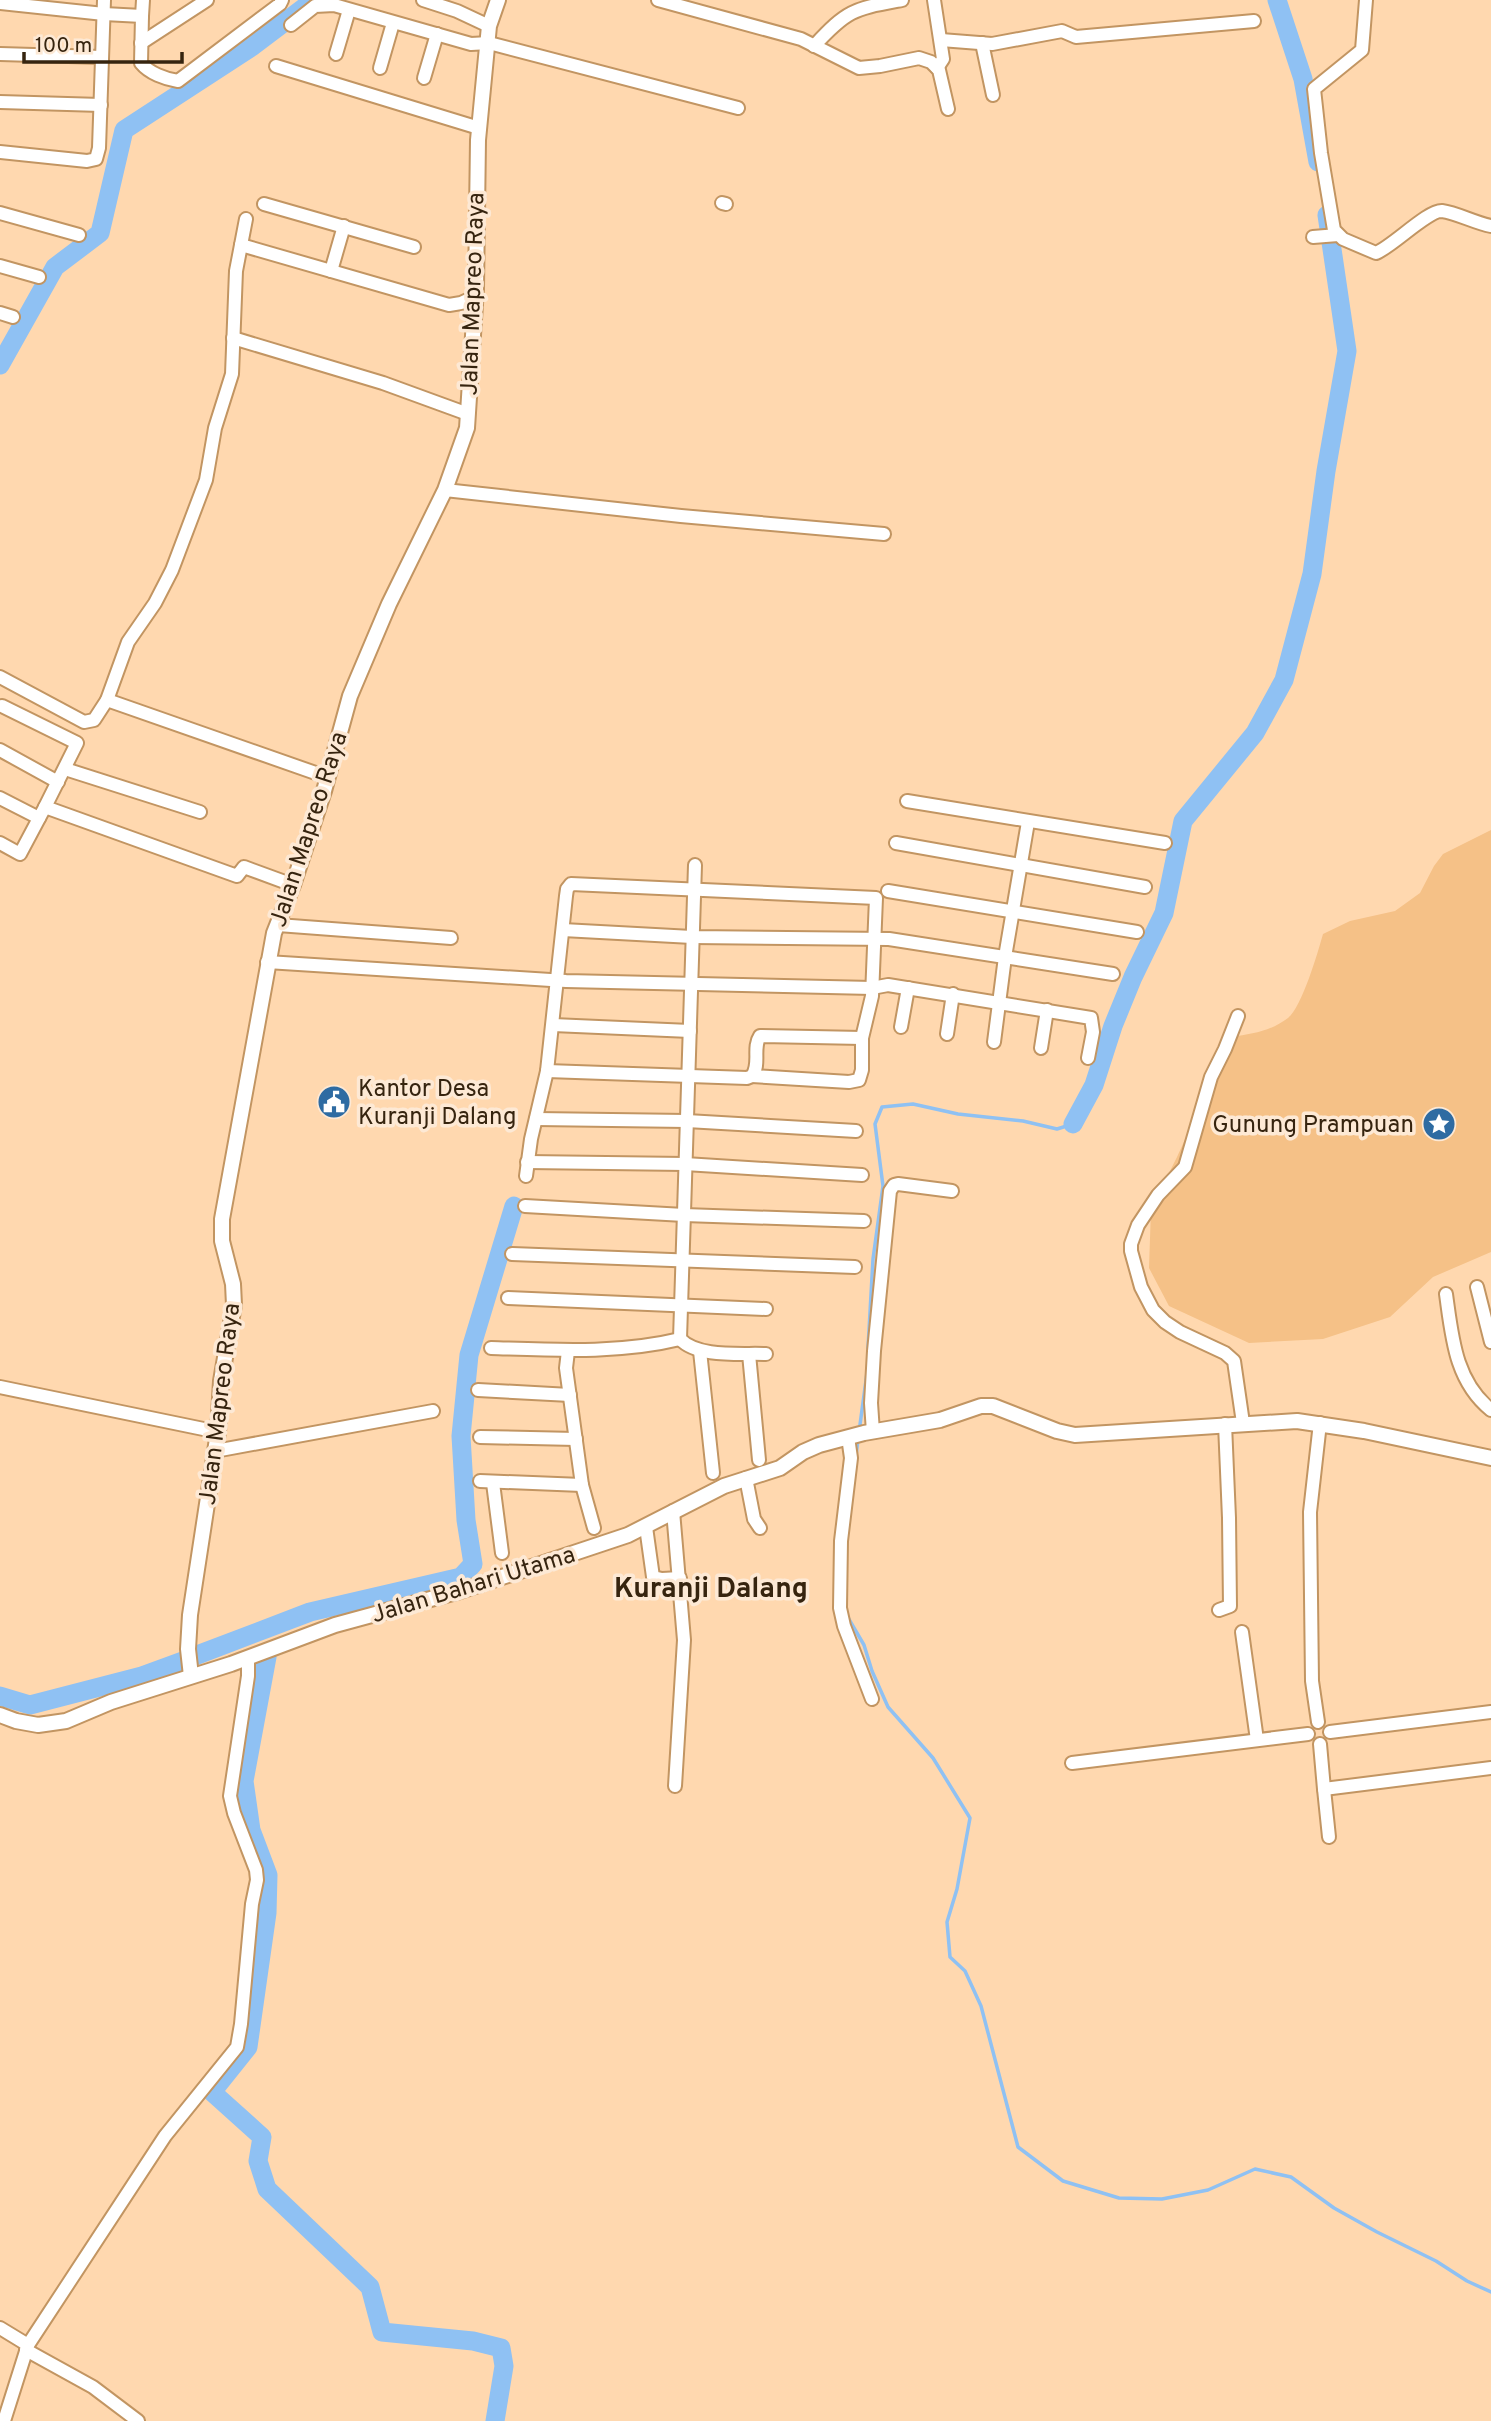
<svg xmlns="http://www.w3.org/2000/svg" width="1491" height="2421" font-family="Overpass,sans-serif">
  <rect width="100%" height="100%" fill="#ffd8af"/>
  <path fill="#f5c187" d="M1491 830V1252L1433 1277 1390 1317 1323 1339 1249 1343 1169 1306 1149 1268 1151 1209 1177 1157 1232 1037C1252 1034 1271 1031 1288 1018 1302 1007 1318 952 1323 934L1350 921 1395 911 1420 893 1434 866 1443 854Z"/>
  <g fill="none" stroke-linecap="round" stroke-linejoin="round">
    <g stroke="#8fc1f3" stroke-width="3.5">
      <path d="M868 1348 873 1259 883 1186 875 1124 882 1107 913 1104 958 1114 1023 1121 1057 1129 1073 1124"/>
      <path d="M859 1432 867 1373"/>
      <path d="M856 1456 858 1439"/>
      <path d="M847 1616 864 1645 872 1671 888 1707 933 1758 970 1818 957 1889 947 1922 950 1957 965 1971 981 2006 1018 2147 1063 2181 1119 2198 1162 2199 1208 2190 1255 2169 1291 2177 1334 2208 1377 2232 1436 2261 1467 2281 1491 2292"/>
    </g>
    <g stroke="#8fc1f3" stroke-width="19">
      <path d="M1277 0 1303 79 1318 162"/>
      <path d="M0 365 55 267 100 233 124 130 253 46 314 0"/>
      <path d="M1073 1124 1094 1085 1113 1026 1133 977 1164 913 1183 821 1255 733 1284 680 1312 574 1326 471 1347 351 1327 215"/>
      <path d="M192 1657 310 1612 461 1577 473 1564 466 1520 461 1436 469 1355 514 1206"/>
      <path d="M267 1657 244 1781 251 1830 268 1875 267 1913 248 2047 212 2092 262 2137 258 2161 267 2189 370 2287 382 2332 473 2341 501 2348 504 2366 495 2421"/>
      <path d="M0 1696 30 1705 142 1676 183 1661"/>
    </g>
    <defs>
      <g id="minor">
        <path d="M423 0 457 11 489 26"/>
        <path d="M658 0 801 39 859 68 880 66 919 58 931 62 939 70 948 109"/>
        <path d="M934 0 943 59 937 68"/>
        <path d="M1366 0 1362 50 1314 89 1321 153 1334 230 1343 239 1376 253C1393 246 1428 210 1442 211 1457 213 1475 223 1491 226"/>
        <path d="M0 3 104 14 142 16 141 63C149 73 165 79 178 81L280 4 282 0"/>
        <path d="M142 16 143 0"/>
        <path d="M291 25 315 6 334 5 471 44 489 43 738 108"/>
        <path d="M941 40 992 44 1062 31 1076 37 1254 21"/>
        <path d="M141 43 207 0"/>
        <path d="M982 43 993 95"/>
        <path d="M814 46C848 9 854 9 902 0"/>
        <path d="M0 54 102 57"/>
        <path d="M336 54 349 10"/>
        <path d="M276 66 479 128"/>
        <path d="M380 68 393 23"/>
        <path d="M424 78 437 34"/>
        <path d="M0 102 101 105"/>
        <path d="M0 152 87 161 96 159 99 148 104 0"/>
        <path d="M722 203 726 204"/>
        <path d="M264 204 414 247"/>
        <path d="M0 213 79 235"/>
        <path d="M1313 237 1338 235"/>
        <path d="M241 245 449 305 461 303 476 296"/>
        <path d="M0 266 39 277"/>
        <path d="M331 271 344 226"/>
        <path d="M0 313 13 317"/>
        <path d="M233 338 383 383 468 414"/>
        <path d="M445 490 681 516 884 534"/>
        <path d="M0 677 84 722 94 720 107 700 128 642 155 603 172 570 206 480 215 428 232 374 236 271 246 219"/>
        <path d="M107 700 327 777"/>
        <path d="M2 706 77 743 45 807 237 876 244 867 293 885"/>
        <path d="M0 750 58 782"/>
        <path d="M65 769 200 812"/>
        <path d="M0 798 39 818"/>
        <path d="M907 801 1165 843"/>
        <path d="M0 843 20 854 45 807"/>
        <path d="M896 843 1145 887"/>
        <path d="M888 891 1137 932"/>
        <path d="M278 925 451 938"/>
        <path d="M563 930 692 937 889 939 1113 974"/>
        <path d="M267 962 566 981 872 988 888 985 1091 1018 1093 1032 1088 1058"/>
        <path d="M1238 1016 1225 1049 1211 1077 1185 1167 1158 1195 1138 1225 1131 1244V1251L1141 1287 1153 1310 1165 1322 1180 1332 1225 1353 1234 1361 1243 1423"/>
        <path d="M553 1025 690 1031"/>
        <path d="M901 1027 908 988"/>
        <path d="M947 1034 953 994"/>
        <path d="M994 1042 1005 957 1028 822"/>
        <path d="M1041 1048 1047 1010"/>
        <path d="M547 1071 747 1078 752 1076C761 1064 752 1048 760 1036L862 1038"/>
        <path d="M536 1119 687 1121 856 1131"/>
        <path d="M527 1162 685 1164 862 1175"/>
        <path d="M526 1176 531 1139 547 1071 566 896 567 889 571 884 876 898 872 996 862 1038V1070L859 1080 849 1082 752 1076"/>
        <path d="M525 1206 684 1215 864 1221"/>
        <path d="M512 1254 855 1267"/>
        <path d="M1477 1287 1491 1342"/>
        <path d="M1446 1294C1452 1337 1455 1381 1491 1410"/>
        <path d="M508 1298 766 1309"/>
        <path d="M680 1339C698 1358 740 1353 766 1354"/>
        <path d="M491 1348C554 1350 619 1354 680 1339L695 865"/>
        <path d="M568 1351 566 1368 582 1485 594 1528"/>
        <path d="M700 1351 713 1473"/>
        <path d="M749 1354 759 1460"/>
        <path d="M0 1387 218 1432"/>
        <path d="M478 1390 570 1395"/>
        <path d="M873 1432 871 1403 874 1351 890 1191 894 1185 898 1184 952 1191"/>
        <path d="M480 1437 576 1439"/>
        <path d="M848 1437 851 1458 841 1541 840 1608 844 1626 872 1699"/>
        <path d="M215 1451 433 1411"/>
        <path d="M746 1478 754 1519 760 1528"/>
        <path d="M480 1481 582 1485"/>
        <path d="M493 1483 502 1553"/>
        <path d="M673 1511 684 1640 675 1786"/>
        <path d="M646 1527 653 1577 662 1579 680 1578"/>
        <path d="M1219 1610 1230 1606 1229 1518 1225 1424"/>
        <path d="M1242 1632 1257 1740"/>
        <path d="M1318 1722 1312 1681 1310 1512 1320 1423"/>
        <path d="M1330 1732 1491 1712"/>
        <path d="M1320 1744 1324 1789 1491 1768"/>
        <path d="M1072 1763 1308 1734"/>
        <path d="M1324 1789 1329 1837"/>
        <path d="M0 2328 28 2345"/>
        <path d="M26 2350 93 2387 138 2421"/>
        <path d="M4 2421 28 2345 165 2136 237 2047 241 2024 252 1904 257 1880 256 1870 234 1813 230 1796 248 1676V1658"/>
      </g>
      <g id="tertiary">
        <path d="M191 1676 188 1649 190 1615 218 1432 221 1381 234 1305 233 1284 222 1241V1219L274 933 293 885 324 791 350 696 389 604 445 490 467 428 476 289 478 140 489 26 498 0"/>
        <path d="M0 1715 16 1721 38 1725 66 1721 111 1702 231 1664 335 1625 460 1591 628 1535 724 1486 780 1468 803 1452 819 1445 864 1433 940 1420 981 1406H993L1057 1431 1075 1435 1297 1421 1364 1431 1491 1458"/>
      </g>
    </defs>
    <use href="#minor" stroke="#c29562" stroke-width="16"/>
    <use href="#tertiary" stroke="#c29562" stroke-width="18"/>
    <use href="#minor" stroke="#fff" stroke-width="12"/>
    <use href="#tertiary" stroke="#fff" stroke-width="14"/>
  </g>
  <defs>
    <symbol id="civic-disc" viewBox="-11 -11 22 22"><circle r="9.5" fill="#2e6ba2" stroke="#fde9d5"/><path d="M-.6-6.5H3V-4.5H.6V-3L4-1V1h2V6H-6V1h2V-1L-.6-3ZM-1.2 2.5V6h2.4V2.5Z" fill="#fff"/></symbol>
    <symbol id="sight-disc" viewBox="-11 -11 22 22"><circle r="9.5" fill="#2e6ba2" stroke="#fde9d5"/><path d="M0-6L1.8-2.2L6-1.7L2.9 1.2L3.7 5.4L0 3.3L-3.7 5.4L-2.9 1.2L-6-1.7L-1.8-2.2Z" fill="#fff"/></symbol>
  </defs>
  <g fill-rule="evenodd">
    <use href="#civic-disc" x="315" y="1083" width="38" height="38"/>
    <use href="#sight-disc" x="1420" y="1105" width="38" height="38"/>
  </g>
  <g text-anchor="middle" stroke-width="7" stroke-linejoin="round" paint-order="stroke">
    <g font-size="24" fill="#36240f" stroke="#fde9d5">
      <text transform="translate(472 294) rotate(-88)" y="8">Jalan Mapreo Raya</text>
      <text transform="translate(308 829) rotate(-72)" y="8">Jalan Mapreo Raya</text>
      <text transform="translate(219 1404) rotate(-83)" y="8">Jalan Mapreo Raya</text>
      <text transform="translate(473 1584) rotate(-17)" y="8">Jalan Bahari Utama</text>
    </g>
    <g font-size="24" fill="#36240f" stroke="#fde9d5" text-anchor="start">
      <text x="358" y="1096">Kantor Desa<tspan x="358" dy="28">Kuranji Dalang</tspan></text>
      <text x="1414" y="1132" text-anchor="end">Gunung Prampuan</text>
    </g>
    <g font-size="28" font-weight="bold" fill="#36240f" stroke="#fde9d5">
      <text x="711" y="1597">Kuranji Dalang</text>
    </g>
  </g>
  <path d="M24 52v10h158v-10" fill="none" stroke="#36240f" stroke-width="3.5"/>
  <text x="35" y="52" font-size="21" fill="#36240f" stroke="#fde9d5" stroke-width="5" paint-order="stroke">100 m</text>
</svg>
